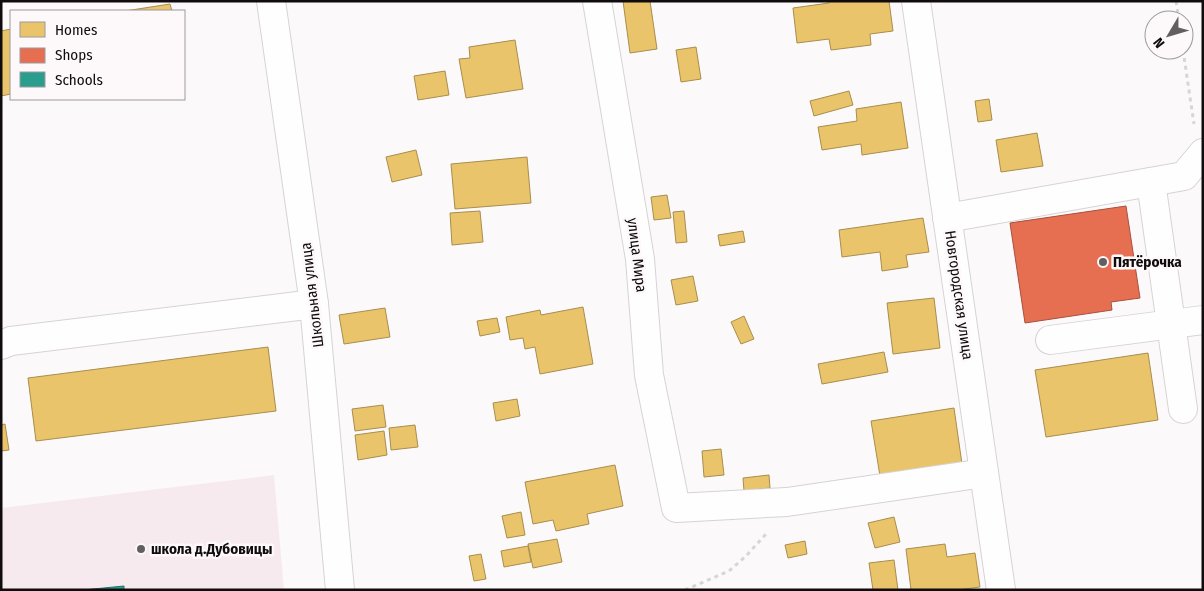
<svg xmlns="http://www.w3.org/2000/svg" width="1204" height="591" font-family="'Fira Sans Condensed',sans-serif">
  <rect width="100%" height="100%" fill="#fcf9fa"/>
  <path fill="#f7eaef" d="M274 475 284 590H1V508Z"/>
  <g fill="#e9c46a" stroke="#a88d4e">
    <path d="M623 1H650L657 49 630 53Z"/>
    <path d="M829 1H889L893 31 870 34 871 45 831 50 829 39 797 43 793 8 829 3Z"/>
    <path d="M170 4 172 11H125Z"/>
    <path d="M11 29V94L1 96V31Z"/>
    <path d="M515 40 523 89 466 98 459 59 470 58 469 47Z"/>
    <path d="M696 47 701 79 681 82 676 50Z"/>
    <path d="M445 71 449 95 418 100 414 76Z"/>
    <path d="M849 91 853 105 814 116 810 101Z"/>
    <path d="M989 99 992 120 978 122 975 101Z"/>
    <path d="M901 102 908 148 862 155 861 144 822 150 818 127 857 121 856 109Z"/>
    <path d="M1037 133 1043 166 1001 172 996 140Z"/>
    <path d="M416 150 422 175 392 182 386 157Z"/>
    <path d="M527 157 531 203 455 209 451 164Z"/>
    <path d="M667 195 671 218 654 220 651 197Z"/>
    <path d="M480 211 483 242 452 245 450 213Z"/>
    <path d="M684 211 687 242 676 243 673 212Z"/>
    <path d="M923 218 929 252 906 255 908 267 882 271 880 252 842 257 839 230Z"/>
    <path d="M743 231 745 242 720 246 718 235Z"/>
    <path d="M693 276 698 301 676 305 671 280Z"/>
    <path d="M934 298 940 348 893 354 887 303Z"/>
    <path d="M583 307 593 364 540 374 535 347 525 349 523 338 510 340 506 317 540 310 541 315Z"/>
    <path d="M385 308 390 337 344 344 339 315Z"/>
    <path d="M744 316 754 339 741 344 731 322Z"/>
    <path d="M497 318 500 332 480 336 477 321Z"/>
    <path d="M268 347 276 411 36 441 28 378Z"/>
    <path d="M884 352 888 372 822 384 818 364Z"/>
    <path d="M1148 353 1158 420 1046 437 1035 370Z"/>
    <path d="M517 399 520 416 496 421 493 403Z"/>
    <path d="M383 405 386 427 355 431 352 409Z"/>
    <path d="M954 408 962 464 880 476 871 421Z"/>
    <path d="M5 424 9 450 1 451V425Z"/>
    <path d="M415 425 418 447 391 450 389 428Z"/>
    <path d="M384 431 387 455 358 460 355 435Z"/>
    <path d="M721 449 724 475 704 477 702 451Z"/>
    <path d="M615 465 623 506 587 514 589 524 556 531 553 520 533 524 525 482Z"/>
    <path d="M769 475 770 488 744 491 743 478Z"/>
    <path d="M521 512 525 535 507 538 502 516Z"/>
    <path d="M894 517 900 542 875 548 868 523Z"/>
    <path d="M557 539 562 562 533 568 528 544Z"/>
    <path d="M805 541 807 554 788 558 785 545Z"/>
    <path d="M945 544 947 557 975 553 980 587 957 590H911L906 549Z"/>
    <path d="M528 546 531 562 504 567 501 551Z"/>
    <path d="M481 554 486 579 474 581 469 556Z"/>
    <path d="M894 560 898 590H873L869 563Z"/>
  </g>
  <path fill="#e76f51" stroke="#a6513d" d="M1126 206 1140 298 1111 302 1112 310 1025 323 1010 223Z"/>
  <path fill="#2a9d8f" stroke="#227268" d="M124 586V590H83Z"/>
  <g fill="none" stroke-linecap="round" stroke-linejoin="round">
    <defs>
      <g id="minor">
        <path d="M271 1 314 304 340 590"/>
        <path d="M597 1 640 259 649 375 676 508 787 502 984 473"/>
        <path d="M916 1 1001 590"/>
        <path d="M1151 182 1183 409"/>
        <path d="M947 218 1184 176 1203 153"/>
        <path d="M1050 340 1203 320"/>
        <path d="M1 345 11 341 314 304"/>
      </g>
    </defs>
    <use href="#minor" stroke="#d7d3d4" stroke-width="30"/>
    <g stroke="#d7d6d6" stroke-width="3" stroke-dasharray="4 4" stroke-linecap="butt">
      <path d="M1176 1 1179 20"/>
      <path d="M1183 50 1194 124"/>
      <path d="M685 590 729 571 746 556 766 534"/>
    </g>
    <use href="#minor" stroke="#fffefe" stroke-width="28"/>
  </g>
  <g fill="#635f61" stroke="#fdf8fa" stroke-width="2">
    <circle cx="1103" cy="262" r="5"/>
    <circle cx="141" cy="549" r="5"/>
  </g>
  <g text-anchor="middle" stroke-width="5" stroke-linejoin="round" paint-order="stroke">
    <g font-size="15" fill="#100c0e" stroke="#fdf8fa">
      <text transform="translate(637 255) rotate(83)" y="5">улица Мира</text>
      <text transform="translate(312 295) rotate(-97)" y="5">Школьная улица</text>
      <text transform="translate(959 295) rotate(82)" y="5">Новгородская улица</text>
    </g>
    <g font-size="15" font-weight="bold" fill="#100c0e" stroke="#fdf8fa" text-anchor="start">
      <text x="1113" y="267">Пятёрочка</text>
      <text x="151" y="554">школа д.Дубовицы</text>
    </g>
  </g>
  <rect width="1204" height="591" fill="none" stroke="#100c0e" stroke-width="5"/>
  <rect x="10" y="10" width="175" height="90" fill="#fdf8fa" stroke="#9e9a9c"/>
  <rect x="20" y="22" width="25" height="15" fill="#e9c46a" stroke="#9e9a9c"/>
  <text x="55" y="35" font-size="15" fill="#100c0e">Homes</text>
  <rect x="20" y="48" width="25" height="15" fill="#e76f51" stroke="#9e9a9c"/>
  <text x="55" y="60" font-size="15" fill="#100c0e">Shops</text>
  <rect x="20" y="72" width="25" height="15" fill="#2a9d8f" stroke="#9e9a9c"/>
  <text x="55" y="85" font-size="15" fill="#100c0e">Schools</text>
  <g transform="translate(1169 35) rotate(232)"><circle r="24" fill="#fdf8fa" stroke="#9e9a9c"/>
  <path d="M0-4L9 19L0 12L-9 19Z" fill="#635f61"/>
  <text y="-8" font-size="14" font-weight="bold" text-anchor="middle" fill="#100c0e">N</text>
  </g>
</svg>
